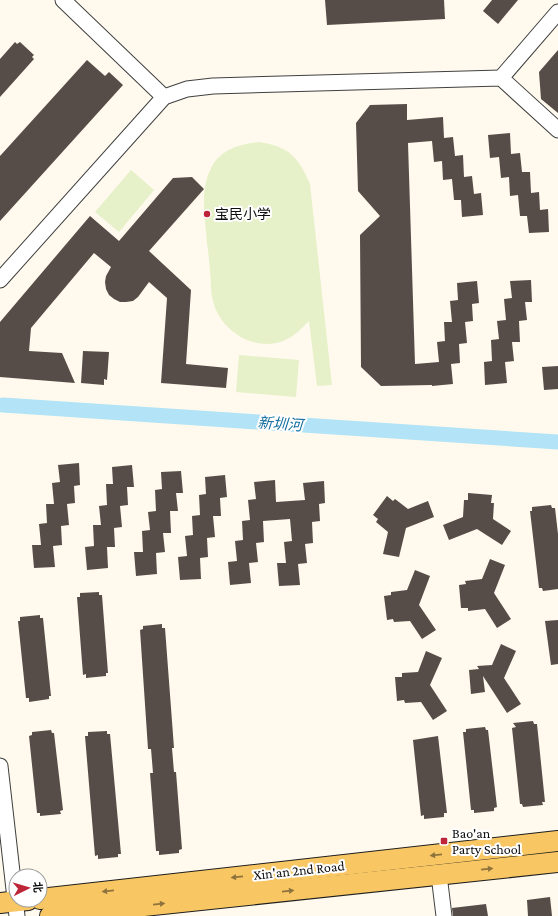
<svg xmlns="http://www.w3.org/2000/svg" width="558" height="916" font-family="'Crimson Pro','Noto Sans SC',serif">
  <rect width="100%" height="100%" fill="#fffaed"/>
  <g fill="#e6f0c9">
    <path d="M259 142C289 147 298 156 310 184L332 385 317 386 309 321C301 329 295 336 283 341 253 352 220 330 213 301 211 295 211 288 211 283 210 270 209 256 207 243 205 217 199 190 212 166 222 149 241 144 259 142Z"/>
    <path d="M131 170 154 190 119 232 95 212Z"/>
    <path d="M239 355 299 360 296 397 236 392Z"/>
  </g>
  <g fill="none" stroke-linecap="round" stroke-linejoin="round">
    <path stroke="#b2e3f6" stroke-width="15" d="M3 405 558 442"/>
  </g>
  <g fill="#564d49">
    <path d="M325 0H444L445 19 327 25Z"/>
    <path d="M492 0H518L498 24 483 11Z"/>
    <path d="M15 42 17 44 20 42 34 55 32 57 34 59 0 97V59Z"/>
    <path d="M558 50V113L541 99 539 72Z"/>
    <path d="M87 60 105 76 109 72 123 85 0 221V156Z"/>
    <path d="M407 104V120L443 117 444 138 453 137 455 156 463 155 464 177 472 176 474 194 481 193 483 215 462 217 461 200H454L452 179 443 180 442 161 434 162 432 141 408 143 415 364 439 362 437 342 445 341 444 322H452L450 301 458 300 457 283 477 281 479 303 472 304 473 321 465 322 467 343 459 344 460 363 451 364 453 384 432 386V385L381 386 361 367 360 235 380 216 358 191 356 123 370 105Z"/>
    <path d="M510 133 511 154 520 153 522 172H530L531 193 539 192 540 210 548 209 549 232 529 233 527 216H520L518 195 510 196 509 177 501 178 499 157 490 158 488 135Z"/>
    <path d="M192 177 204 189 149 251 191 290 186 364 228 368 226 388 161 383 167 298 149 282 138 297 133 301 126 302H120L114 299 109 295 106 289 105 282 106 276 111 267 94 253 31 328 29 351 62 353 75 383 0 377V322L90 216 119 241 173 178Z"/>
    <path d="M531 280 532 302H525L527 320 519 321 520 342H512L514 361 505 362 507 383 485 385 484 362 492 361 491 340 499 339 497 321 506 320 504 299 512 298 510 281Z"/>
    <path d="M83 351 109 352 107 380 104 379V385L81 383Z"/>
    <path d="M558 366V389L544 390 542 367Z"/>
    <path d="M79 463 80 485 74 486 75 503 67 504 69 525 61 526 62 545 53 546 55 567 34 568 32 545H41L39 524 47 523 46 504H54L52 483 60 482 58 465Z"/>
    <path d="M132 465 134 487H127L128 505 120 506 122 527 114 528 115 547H107L108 568 87 570 85 547 94 546 93 525H101L99 506 107 505 106 484H113L112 467Z"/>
    <path d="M181 471 183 493H176L178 511H170L171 533H163L165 552 156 553 157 574 136 576 134 552H143L142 531 150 530 148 512 156 511 155 490 162 489 161 472Z"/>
    <path d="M225 475 227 497 220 498 221 516H213L215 537 207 538 208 557 200 558 201 579 180 580 178 557 187 556 185 536 193 535 192 516 200 515 199 495 206 494 205 477Z"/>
    <path d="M275 480 276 502 305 500 303 483 324 481 325 503 319 504 320 521 312 522 313 543 305 544 307 563 298 564 300 585 279 586 277 563H286L284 542 292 541 290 519 263 521 264 542 256 543 258 562 249 563 251 583 230 585 228 562 237 561 235 541 243 540 242 521 250 520 248 500 256 499 254 482Z"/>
    <path d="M468 493 492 495 491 503H494L493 519 511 531 502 545 477 529 449 540 443 525 463 517 464 500H468Z"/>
    <path d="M387 496 393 501 395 499 408 509 428 501 434 517 406 528 399 557 383 554 388 532 376 522 378 519 373 515Z"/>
    <path d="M551 505 552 508H555L558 534V589L543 591 542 588H539L530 511H532V507Z"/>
    <path d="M490 559 505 565 494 593 511 619 497 628 485 609 468 611V608H461L459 585 466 584 465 581 482 579Z"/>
    <path d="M415 570 430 576 419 605 436 630 422 639 410 621 394 622 393 619 387 620 384 596 391 595V592L407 590Z"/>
    <path d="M99 592V595H102L108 673H106V676L86 678V674L83 675 77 597H80V593Z"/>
    <path d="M40 615V618H43L51 696H49V699L29 702V698H26L18 621H20V617Z"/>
    <path d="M558 620V664L551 665 545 621Z"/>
    <path d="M162 624V628H165L174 748H172L174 772H176L182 849 179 850V853L159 855V851H156L150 773H153L151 749H148L140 630 143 629V626Z"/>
    <path d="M501 644 516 651 504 678 521 704 507 713 483 676 485 692 471 694 469 670 479 669 477 666 492 665Z"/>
    <path d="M426 651 442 658 430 685 447 711 433 720 421 702 405 703 404 700 397 701 395 677H402V673L418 672Z"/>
    <path d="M533 721 534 724H537L545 802H542L543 805 523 807 522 804H520L512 728 516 727 513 723Z"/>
    <path d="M485 727 486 730H488L497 807 494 808V811L474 813V810H471L463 732H466V729Z"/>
    <path d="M51 730 52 733H54L63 810 60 811 61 814 40 816V813H37L29 736 32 735V732Z"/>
    <path d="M107 731V734H110L121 854H118V857L98 859V855L95 856 85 736H88V732Z"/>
    <path d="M438 736 447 813H444V817L424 819V815L421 816 413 740Z"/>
    <path d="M550 897 552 916H528L527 900Z"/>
    <path d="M486 904 488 916H453L452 908Z"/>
  </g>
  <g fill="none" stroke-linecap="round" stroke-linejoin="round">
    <defs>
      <g id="minor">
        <path d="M63 0 164 97"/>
        <path d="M501 78 558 12"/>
        <path d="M0 280 164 97 187 89 213 86 501 78 558 130"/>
        <path d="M0 766 17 916"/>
        <path d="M439 875 444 916"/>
      </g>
      <g id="major">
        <path d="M40 899 558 841"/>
        <path d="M0 903 28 900"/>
        <path d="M50 916 558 862"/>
      </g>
    </defs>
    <use href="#minor" stroke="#404040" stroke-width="17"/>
    <use href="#major" stroke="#1e1e1e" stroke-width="22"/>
    <use href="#minor" stroke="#fff" stroke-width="15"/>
    <use href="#major" stroke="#f8c764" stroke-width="20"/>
  </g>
  <defs><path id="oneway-solid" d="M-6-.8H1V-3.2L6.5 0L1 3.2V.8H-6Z"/></defs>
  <g fill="#8e733d">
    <use href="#oneway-solid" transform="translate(436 855) rotate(174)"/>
    <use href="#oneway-solid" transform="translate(487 869) rotate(-6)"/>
    <use href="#oneway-solid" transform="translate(237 877) rotate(174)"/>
    <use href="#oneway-solid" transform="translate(108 891) rotate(174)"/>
    <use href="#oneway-solid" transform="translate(288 891) rotate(-6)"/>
    <use href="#oneway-solid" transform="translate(159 904) rotate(-6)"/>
  </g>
  <g fill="#bd2539" stroke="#fff" stroke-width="1.5">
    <circle cx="207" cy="214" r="4"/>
    <rect x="440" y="837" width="8" height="8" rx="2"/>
  </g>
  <g text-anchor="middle" stroke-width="4" stroke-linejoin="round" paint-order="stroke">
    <g font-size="14" fill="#0d0d0d" stroke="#fff" text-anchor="start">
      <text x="215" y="219">宝民小学</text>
      <text x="452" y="838">Bao'an<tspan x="452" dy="16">Party School</tspan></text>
    </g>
    <g font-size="14" fill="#0d0d0d" stroke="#fff">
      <text transform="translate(299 870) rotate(-6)" y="5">Xin'an 2nd Road</text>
    </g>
    <g font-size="15" font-style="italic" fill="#166f9f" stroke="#fff">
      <text transform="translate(280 424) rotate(4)" y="5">新圳河</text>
    </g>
  </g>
  <g transform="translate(28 888) rotate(85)"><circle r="19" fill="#ffffff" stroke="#9e9e9e"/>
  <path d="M0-3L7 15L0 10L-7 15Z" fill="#bd2539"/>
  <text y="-6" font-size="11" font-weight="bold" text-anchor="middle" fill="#0d0d0d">北</text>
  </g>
</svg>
